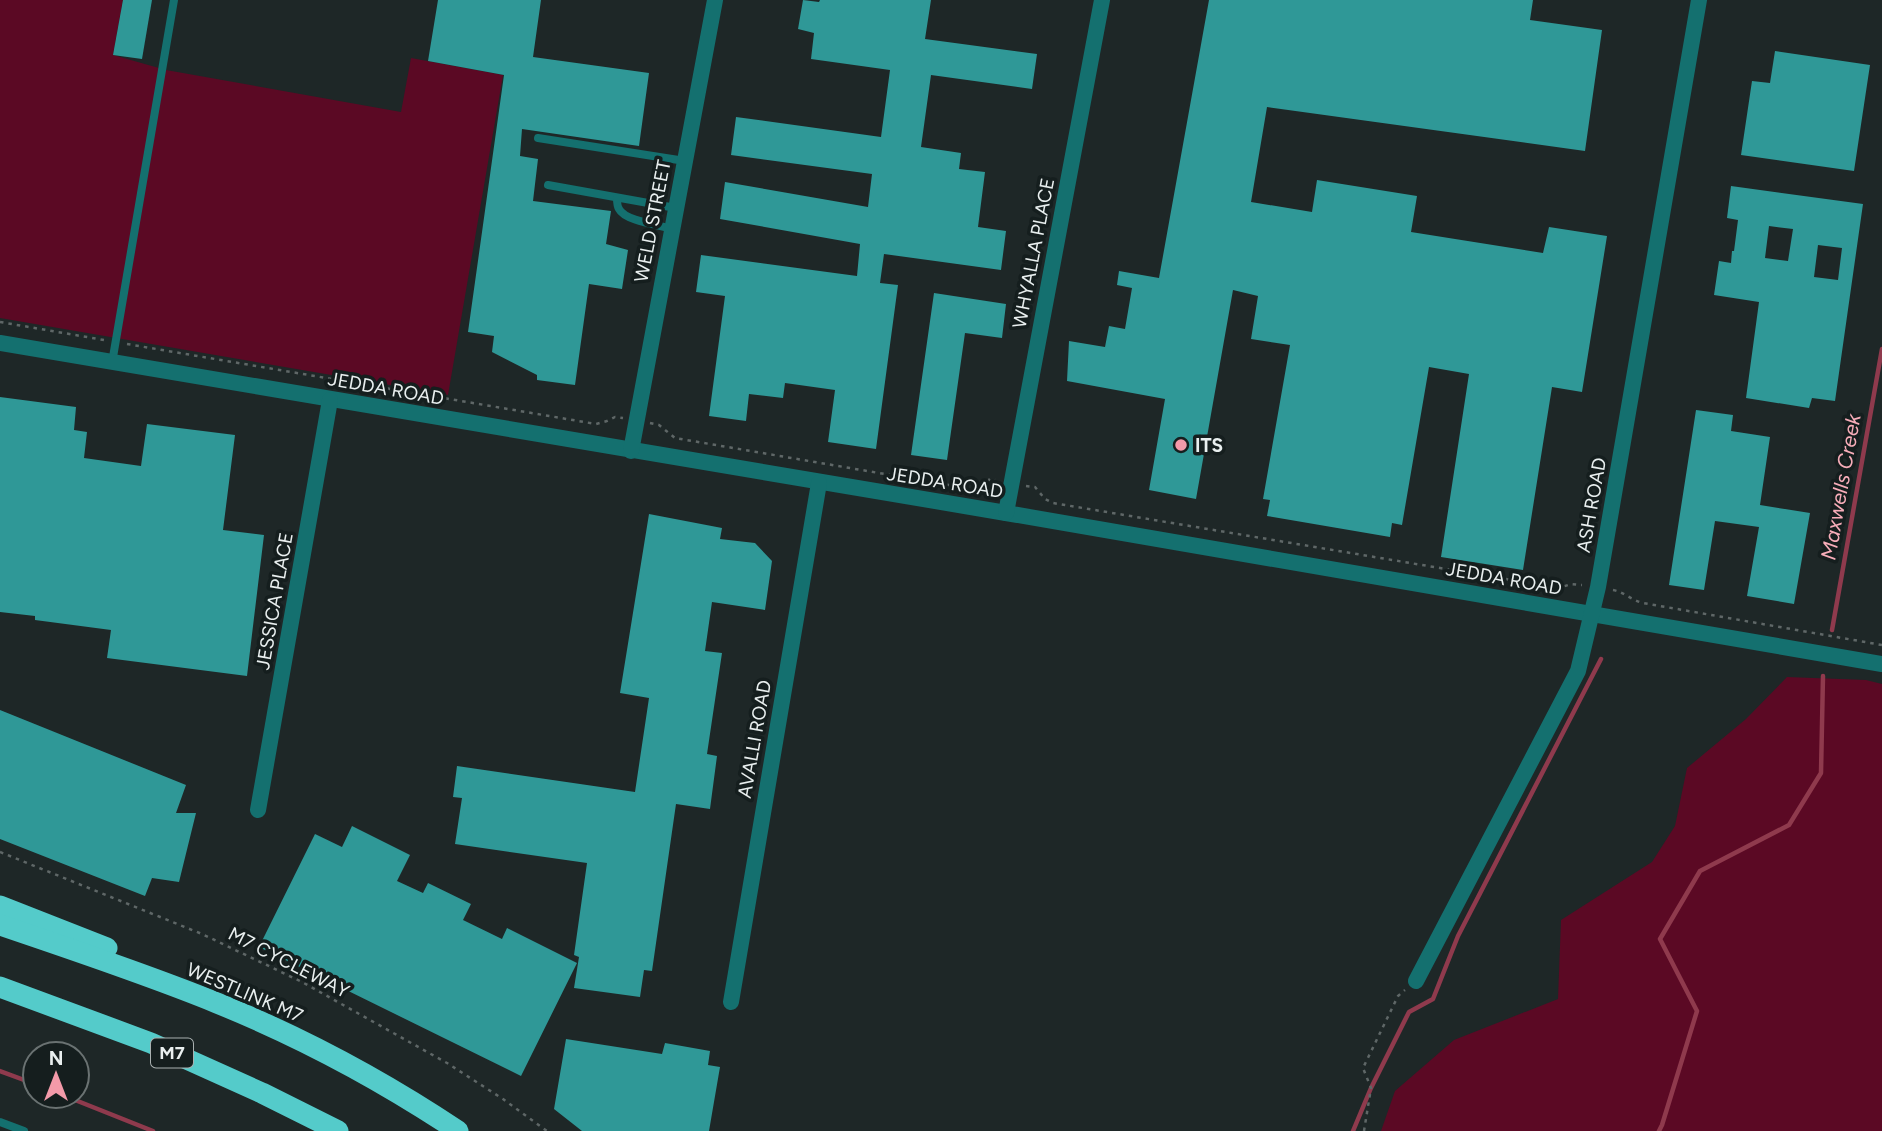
<svg xmlns="http://www.w3.org/2000/svg" width="1882" height="1131" font-family="Figtree,sans-serif">
  <rect width="100%" height="100%" fill="#1e2727"/>
  <g fill="#5b0924">
    <path d="M0 0H123L113 55 166 70 401 112 411 58 503 75 448 395 0 318Z"/>
    <path d="M1787 677 1866 680 1882 684V1131H1381L1395 1091 1454 1040 1558 999 1561 920 1652 862 1675 826 1687 768 1746 719Z"/>
  </g>
  <g fill="none" stroke-linecap="round" stroke-linejoin="round">
    <g stroke="#8f3a4d" stroke-width="4.5">
      <path d="M1832 630 1882 349"/>
      <path d="M0 1071 35 1084"/>
      <path d="M65 1096 153 1131"/>
      <path d="M1353 1131 1371 1088 1409 1012 1433 999 1458 936 1601 659"/>
      <path d="M1659 1131 1662 1125 1697 1011 1660 939 1700 871 1789 825 1821 773 1823 676"/>
    </g>
  </g>
  <g fill="#2f9897" fill-rule="evenodd">
    <path d="M123 0H152L142 59 113 55Z"/>
    <path d="M438 0H541L533 57 649 73 639 146 522 129 520 156 538 159 533 201 611 211 606 244 628 250 622 289 589 284 575 385 537 380V375L492 352 494 336 468 332 504 75 428 61Z"/>
    <path d="M803 0 819 2 820 0H931L925 39 1037 54 1032 89 931 75 921 147 961 153 959 169 985 172 978 227 1006 231 1001 270 884 254 880 283 898 285 876 449 828 442 835 390 785 383 783 398 749 394 746 421 709 416 725 296 696 292 701 255 857 276 860 244 720 219 725 182 868 207 872 174 731 155 736 117 881 137 890 70 811 59 814 33 798 29Z"/>
    <path d="M1209 0H1533L1530 20 1602 30 1585 151 1267 107 1251 202 1312 212 1317 180 1417 196 1411 232 1543 253 1549 227 1607 236 1582 392 1552 387 1523 570 1441 557 1469 374 1429 367 1402 525 1392 523 1390 537 1267 516 1270 500 1263 499 1290 345 1251 339 1258 296 1233 290 1196 499 1149 490 1165 399 1067 381 1069 341 1105 347 1109 326 1125 329 1132 288 1117 285 1119 271 1159 278Z"/>
    <path d="M1775 51 1870 65 1854 171 1741 155 1752 81 1770 83Z"/>
    <path d="M1731 186 1863 204 1835 401 1812 398 1809 408 1746 398 1759 302 1714 295 1719 261 1731 263 1732 251H1734L1738 220 1727 218ZM1769 226 1793 229 1788 261 1765 258ZM1818 245 1842 248 1838 280 1814 277Z"/>
    <path d="M934 293 1006 304 1002 338 965 333 947 460 911 455Z"/>
    <path d="M0 397 76 407 74 430 87 432 84 458 141 466 147 424 235 435 223 530 264 535 247 676 107 658 111 630 35 620V616L0 612Z"/>
    <path d="M1696 410 1733 415 1731 431 1770 437 1760 505 1810 513 1794 604 1747 596 1759 527 1715 521 1704 590 1669 585Z"/>
    <path d="M649 514 722 528 720 539 755 543 772 561 765 610 712 602 705 651 722 653 707 754 717 756 710 809 676 804 652 971 644 970 640 997 574 988 579 957 574 955 587 863 455 844 462 798 453 797 457 766 635 792 649 698 620 693Z"/>
    <path d="M0 710 186 785 176 813H196L179 882 152 878 145 896 0 839Z"/>
    <path d="M352 826 410 855 397 881 423 893 428 883 471 904 463 920 502 939 507 928 577 963 521 1076 259 947 315 834 342 847Z"/>
    <path d="M566 1039 662 1054 665 1043 710 1051 708 1065 720 1067 709 1131H582L554 1109Z"/>
  </g>
  <g fill="none" stroke-linecap="round" stroke-linejoin="round">
    <g stroke="#5f6767" stroke-width="2.5" stroke-dasharray="3.5 5" stroke-linecap="butt">
      <path d="M0 322 104 340"/>
      <path d="M127 344 596 424 607 421 615 417 623 418"/>
      <path d="M650 423 659 425 675 438 972 489 983 485 990 479 995 480"/>
      <path d="M1026 486 1035 487 1045 499 1053 503 1559 588 1571 584 1582 585"/>
      <path d="M1613 590C1624 592 1631 600 1643 603L1882 645"/>
      <path d="M0 852 202 934 302 982 447 1063 503 1099 547 1131"/>
      <path d="M1364 1131 1371 1088 1363 1068 1398 996 1405 990"/>
    </g>
    <g stroke="#14706f" stroke-width="8">
      <path d="M538 138 685 161"/>
      <path d="M548 185 676 208"/>
      <path d="M617 198C617 202 617 206 619 209 625 221 659 225 672 229"/>
      <path d="M112 363 174 0"/>
      <path d="M0 1122 24 1131"/>
    </g>
    <g stroke="#14706f" stroke-width="16">
      <path d="M0 343 1006 513 1882 664"/>
      <path d="M631 451 715 0"/>
      <path d="M1006 513 1102 0"/>
      <path d="M258 810 330 400"/>
      <path d="M1416 981 1578 671 1598 587 1699 0"/>
      <path d="M731 1002 819 483"/>
    </g>
    <g stroke="#54cbca" stroke-width="21">
      <path d="M0 906 107 948"/>
      <path d="M0 925C73 950 146 974 217 1003 301 1037 383 1081 458 1131"/>
      <path d="M0 987 151 1043 262 1093 338 1131"/>
    </g>
  </g>
  <circle fill="#f39aa9" stroke="#151e1e" stroke-width="2.5" cx="1181" cy="445" r="7"/>
  <g text-anchor="middle" stroke-width="7" stroke-linejoin="round" paint-order="stroke">
    <rect fill="#151e1e" stroke="#a9b0b0" stroke-width="2" x="151" y="1038.5" width="42" height="29" rx="5"/>
    <g font-size="18" font-weight="bold" fill="#e9efef">
      <text x="172" y="1059">M7</text>
    </g>
    <g font-size="19" fill="#e9efef" stroke="#151e1e">
      <text transform="translate(652 221) rotate(-79)" y="7">WELD STREET</text>
      <text transform="translate(1033 253) rotate(-79)" y="7">WHYALLA PLACE</text>
      <text transform="translate(386 388) rotate(10)" y="7">JEDDA ROAD</text>
      <text transform="translate(945 482) rotate(9)" y="7">JEDDA ROAD</text>
      <text transform="translate(1591 505) rotate(-80)" y="7">ASH ROAD</text>
      <text transform="translate(1504 578) rotate(10)" y="7">JEDDA ROAD</text>
      <text transform="translate(274 601) rotate(-80)" y="7">JESSICA PLACE</text>
      <text transform="translate(754 739) rotate(-80)" y="7">AVALLI ROAD</text>
      <text transform="translate(289 962) rotate(27)" y="7">M7 CYCLEWAY</text>
      <text transform="translate(245 992) rotate(23)" y="7">WESTLINK M7</text>
    </g>
    <g font-size="19" font-weight="bold" fill="#e9efef" stroke="#151e1e" text-anchor="start">
      <text x="1195" y="452">ITS</text>
    </g>
    <g font-size="21" font-style="italic" fill="#f7adb9" stroke="#151e1e">
      <text transform="translate(1841 487) rotate(-80)" y="7">Maxwells Creek</text>
    </g>
  </g>
  <g transform="translate(56 1075)"><circle r="33" fill="#151e1e" stroke="#6a7272" stroke-width="2"/>
  <path d="M0-5L12 26L0 18L-12 26Z" fill="#f39aa9"/>
  <text y="-10" font-size="19" font-weight="bold" text-anchor="middle" fill="#e9efef">N</text>
  </g>
</svg>
